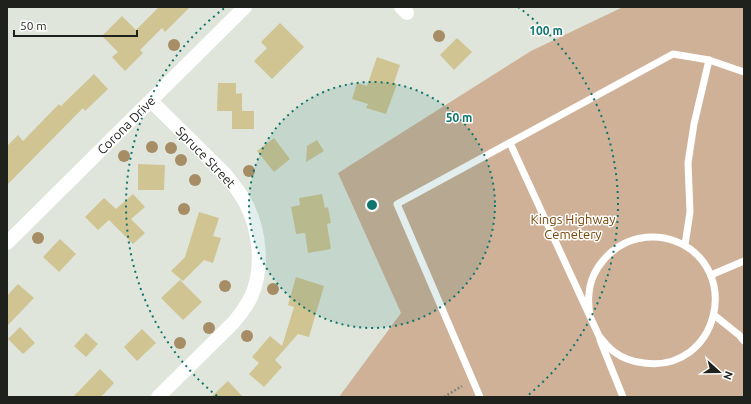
<svg xmlns="http://www.w3.org/2000/svg" width="751" height="404" font-family="Ubuntu,sans-serif">
  <rect width="100%" height="100%" fill="#dfe5da"/>
  <path fill="#cfb197" d="M623 7H744V397H339L401 313 338 173 531 51Z"/>
  <g fill="#d0c492">
    <path d="M159 7H190L165 32 162 28 140 50 143 53 125 71 112 57 118 52 102 36 122 16 136 30Z"/>
    <path d="M280 23 304 47 272 79 254 61 267 48 261 42Z"/>
    <path d="M457 38 472 52 454 70 440 55Z"/>
    <path d="M377 57 400 65 394 83 397 84 386 114 366 108 368 104 352 99 357 83 367 86Z"/>
    <path d="M94 74 108 89 85 111 83 108 7 185V146L18 135 23 141 59 104 61 106Z"/>
    <path d="M218 83H236V94L242 93V111H254V129H232V111H217Z"/>
    <path d="M274 138 290 159 274 172 257 151Z"/>
    <path d="M317 140 324 151 306 162 307 146Z"/>
    <path d="M138 164 165 165 164 190H138Z"/>
    <path d="M133 194 145 207 131 219 145 233 133 244 109 220 98 230 85 217 104 198 116 209Z"/>
    <path d="M322 194 325 208 328 207 331 223 327 224 331 249 308 253 305 233 296 234 291 207 300 205 299 198Z"/>
    <path d="M199 212 219 218 213 236 221 238 213 263 204 260 183 281 171 271 185 257Z"/>
    <path d="M60 239 76 254 59 272 43 257Z"/>
    <path d="M296 277 324 286 309 337 298 334 275 360 282 367 264 387 249 374 259 363 252 357 270 336 282 346 294 307 288 305Z"/>
    <path d="M180 280 202 302 183 320 161 298Z"/>
    <path d="M18 284 34 298 7 326V296Z"/>
    <path d="M20 327 35 343 23 354 8 339Z"/>
    <path d="M142 329 156 343 137 361 124 347Z"/>
    <path d="M86 333 98 344 86 357 74 346Z"/>
    <path d="M100 369 114 383 101 397H73Z"/>
    <path d="M228 381 243 397H211Z"/>
  </g>
  <g fill="none" stroke-linecap="round" stroke-linejoin="round">
    <path stroke="#80847d" stroke-width="2.5" stroke-dasharray="2 2" stroke-linecap="butt" d="M444 397 462 386"/>
    <g stroke="#fff" stroke-width="7">
      <path d="M510 143 599 336C603 341 608 347 613 351 622 358 634 362 644 363 718 373 744 268 675 241 657 234 635 236 618 247 602 258 590 275 589 294 588 301 589 309 590 316"/>
      <path d="M685 245 690 212 688 163 694 124 709 60"/>
      <path d="M711 275 744 261"/>
      <path d="M714 315 739 335 744 341"/>
      <path d="M600 340 623 397"/>
      <path d="M480 397 397 204 673 54 709 60 744 72"/>
    </g>
    <g stroke="#fff" stroke-width="14">
      <path d="M401 7 407 13"/>
      <path d="M151 101 225 174C232 183 240 192 245 202 260 229 264 269 251 297 246 307 240 315 233 323L158 397"/>
      <path d="M7 243 245 7"/>
    </g>
  </g>
  <g fill="#a68d65">
    <circle cx="439" cy="36" r="6"/>
    <circle cx="174" cy="45" r="6"/>
    <circle cx="152" cy="147" r="6"/>
    <circle cx="171" cy="148" r="6"/>
    <circle cx="124" cy="156" r="6"/>
    <circle cx="181" cy="160" r="6"/>
    <circle cx="249" cy="171" r="6"/>
    <circle cx="195" cy="180" r="6"/>
    <circle cx="184" cy="209" r="6"/>
    <circle cx="38" cy="238" r="6"/>
    <circle cx="225" cy="286" r="6"/>
    <circle cx="273" cy="289" r="6"/>
    <circle cx="209" cy="328" r="6"/>
    <circle cx="247" cy="336" r="6"/>
    <circle cx="180" cy="343" r="6"/>
  </g>
  <circle cx="372" cy="205" r="123" fill="#0f766e" fill-opacity=".12"/>
  <g fill="none" stroke="#0f766e" stroke-width="2" stroke-dasharray="2 4">
    <circle cx="372" cy="205" r="123"/>
    <path d="M217 396A246 246 0 0 1 226 7M518 7A246 246 0 0 1 527 396"/>
  </g>
  <g text-anchor="middle" stroke-width="3" stroke-linejoin="round" paint-order="stroke">
    <g font-size="13" fill="#1f211d" stroke="#fff">
      <text transform="translate(126 125) rotate(-45)" y="5">Corona Drive</text>
      <text transform="translate(206 157) rotate(46)" y="5">Spruce Street</text>
    </g>
    <g font-size="13" fill="#784506" stroke="#fff">
      <text x="573" y="224">Kings Highway<tspan x="573" dy="15">Cemetery</tspan></text>
    </g>
  </g>
  <circle cx="372" cy="205" r="6" fill="#0f766e" stroke="#fff" stroke-width="2"/>
  <g font-size="12" text-anchor="middle" font-weight="bold" fill="#0f766e" stroke="#fff" stroke-width="3" stroke-linejoin="round" paint-order="stroke">
    <text x="546" y="35">100 m</text>
    <text x="459" y="122">50 m</text>
  </g>
  <rect width="751" height="404" fill="none" stroke="#1f211d" stroke-width="16"/>
  <g transform="translate(719 372) rotate(111)" stroke="#ffffff" stroke-width="3" paint-order="stroke">
  <path d="M0-3L7 15L0 10L-7 15Z" fill="#1f211d"/>
  <text y="-6" font-size="11" font-weight="bold" text-anchor="middle" fill="#1f211d">N</text>
  </g>
  <path d="M14 30v6h123v-6" fill="none" stroke="#1f211d" stroke-width="2"/>
  <text x="20" y="30" font-size="12" fill="#1f211d" stroke="#ffffff" stroke-width="3" paint-order="stroke">50 m</text>
</svg>
